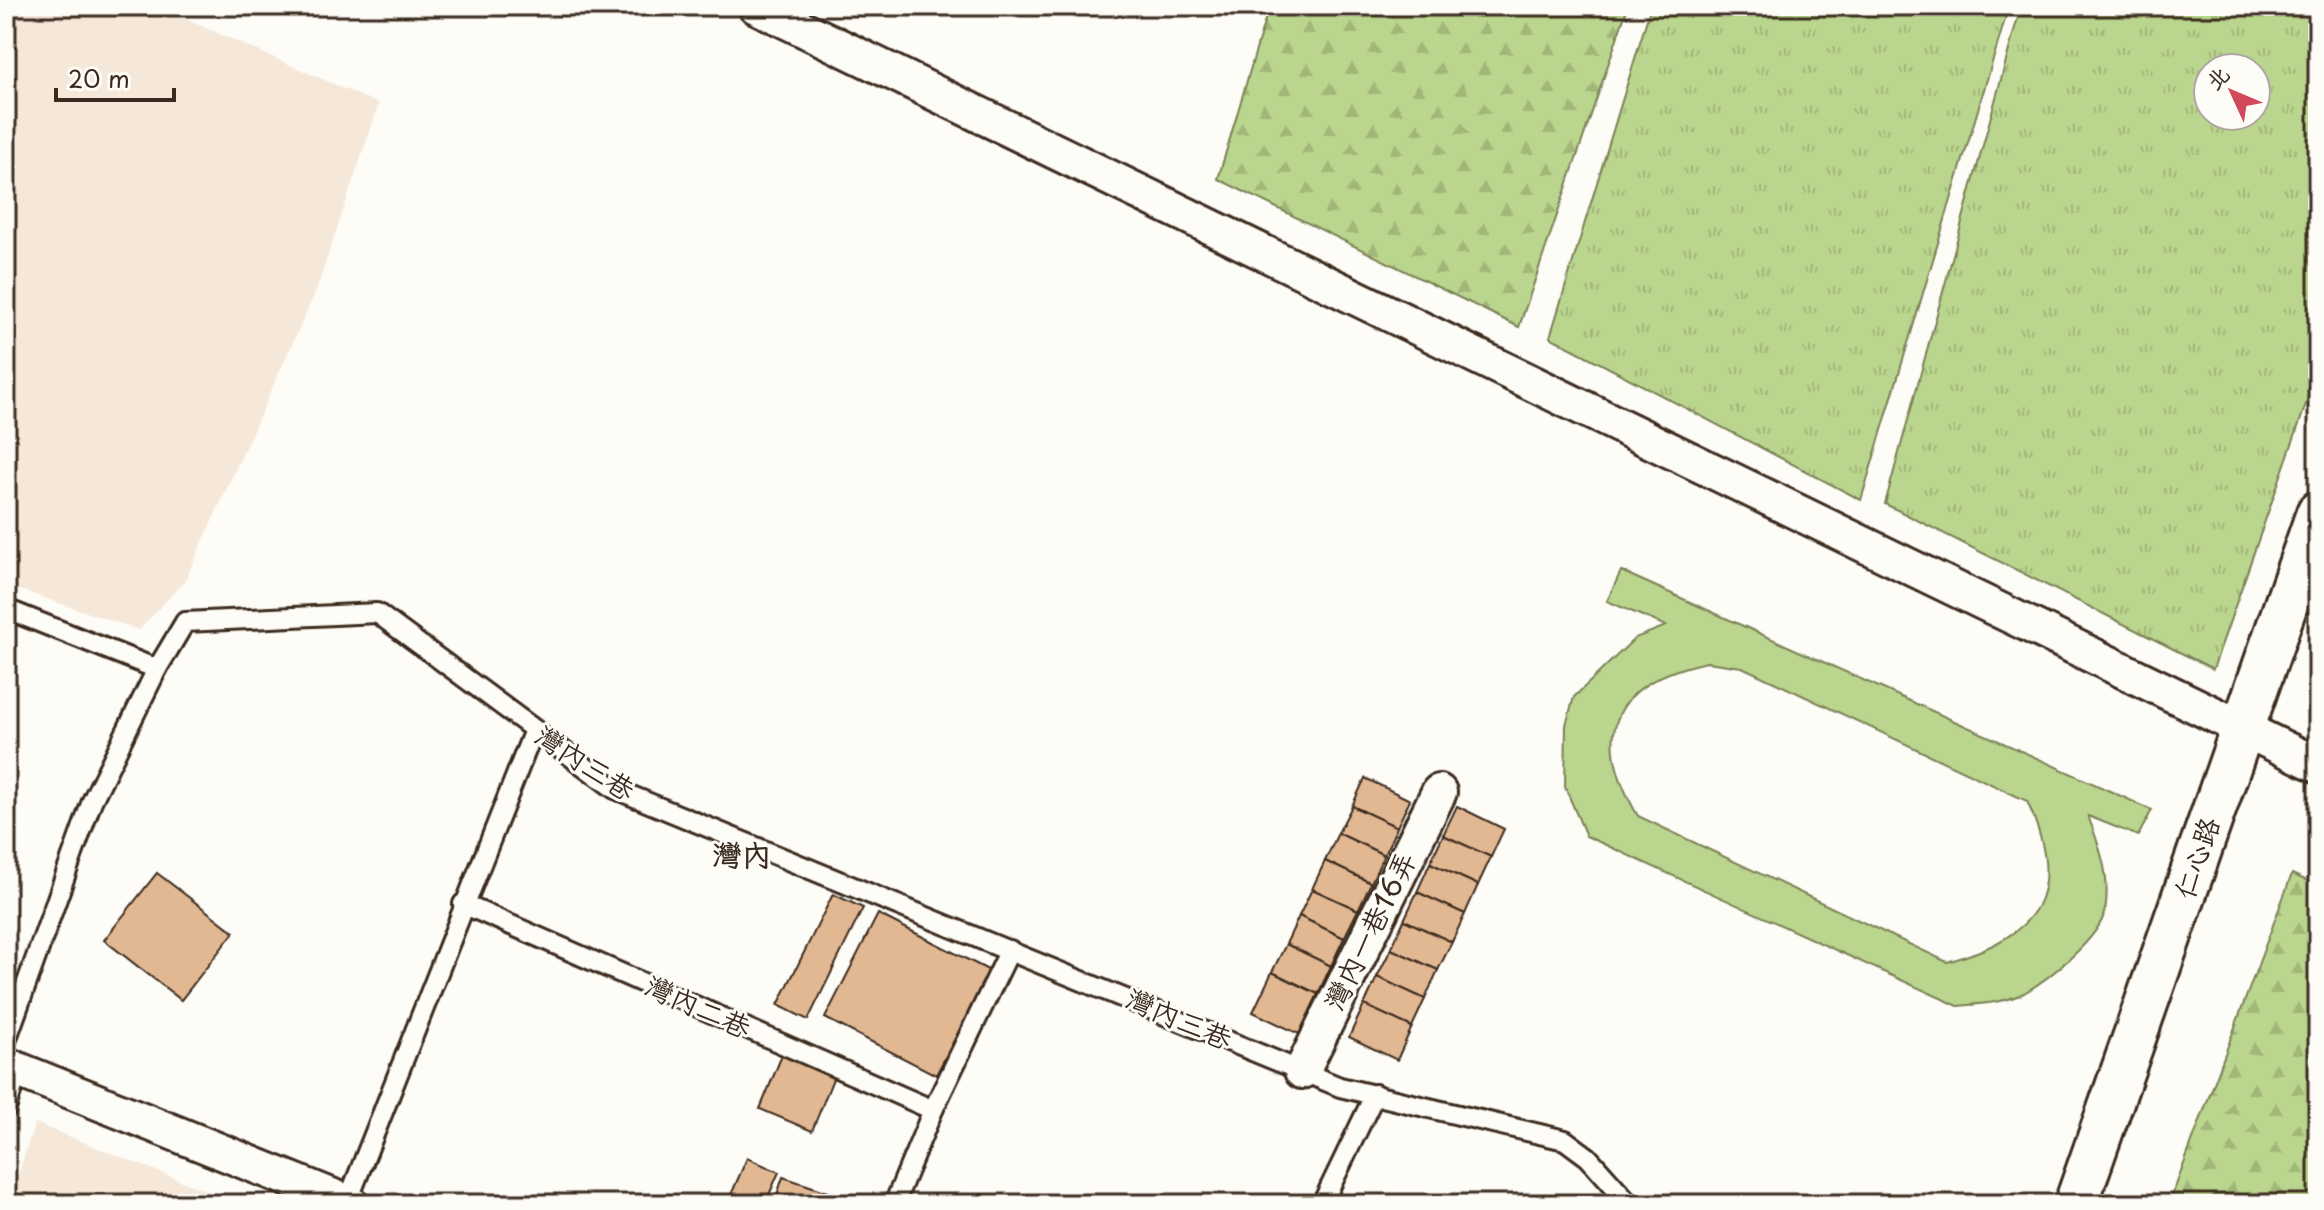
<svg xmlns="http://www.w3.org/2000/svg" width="2324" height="1210" font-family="'Playpen Sans','LXGW WenKai TC',sans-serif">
  <defs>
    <pattern id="grass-tufts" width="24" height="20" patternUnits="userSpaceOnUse" patternTransform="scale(2)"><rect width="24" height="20" fill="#bad58d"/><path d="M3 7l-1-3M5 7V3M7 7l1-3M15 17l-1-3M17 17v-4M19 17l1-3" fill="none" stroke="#a1b779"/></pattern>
    <pattern id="forest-firs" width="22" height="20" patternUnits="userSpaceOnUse" patternTransform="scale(2)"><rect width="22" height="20" fill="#bad58d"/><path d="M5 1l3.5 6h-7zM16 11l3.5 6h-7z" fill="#a1b779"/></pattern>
  </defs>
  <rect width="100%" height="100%" fill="#fdfcf7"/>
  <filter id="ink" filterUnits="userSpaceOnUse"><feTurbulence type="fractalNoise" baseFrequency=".0125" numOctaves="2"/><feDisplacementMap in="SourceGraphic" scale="16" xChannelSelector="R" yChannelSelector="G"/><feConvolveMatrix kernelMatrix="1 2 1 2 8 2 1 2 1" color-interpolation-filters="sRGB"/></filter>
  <g filter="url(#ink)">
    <g fill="#f5e8d9">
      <path d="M6 6H156L379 104 316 291 185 581 139 630 6 585Z"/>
      <path d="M35 1122V1123L240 1204H9Z"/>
    </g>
    <g fill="url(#grass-tufts)" stroke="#7a8056" stroke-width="2" fill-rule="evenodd">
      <path d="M1651 6H2009L1861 500 1550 337Z"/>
      <path d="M2021 6H2318V370L2213 669 1885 504ZM2208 68H2256V116H2208Z"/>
    </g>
    <g fill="url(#forest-firs)" stroke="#7a8056" stroke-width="2">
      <path d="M1269 6H1628L1519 327 1218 179Z"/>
      <path d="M2292 874 2318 886V1204H2169Z"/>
    </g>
    <path fill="#bad58d" stroke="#7a8056" stroke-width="2" fill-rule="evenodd" d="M1621 571 2152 810 2138 836 2088 816C2100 847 2111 878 2105 911 2100 938 2047 980 2024 993 2004 1003 1979 1004 1958 1006L1586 836 1565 787 1566 725 1574 697 1635 638 1666 626 1607 601ZM1707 662 1742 667 2027 801C2068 893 2041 935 1947 962L1638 816C1589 732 1614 681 1707 662Z"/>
    <g fill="#e2b893" stroke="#3b2a1e" stroke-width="2">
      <path d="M1365 778 1410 800 1397 827 1352 806Z"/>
      <path d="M1352 806 1397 827 1384 855 1338 833Z"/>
      <path d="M1457 806 1504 829 1491 857 1443 835Z"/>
      <path d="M1338 833 1384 855 1371 883 1325 861Z"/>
      <path d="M1443 835 1491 857 1478 885 1430 863Z"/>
      <path d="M1325 861 1371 883 1358 910 1312 889Z"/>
      <path d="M1430 863 1478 885 1465 914 1417 892Z"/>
      <path d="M157 873 234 932 181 1000 104 940Z"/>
      <path d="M1312 889 1358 910 1344 938 1299 916Z"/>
      <path d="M1417 892 1465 914 1452 942 1404 920Z"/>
      <path d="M833 894 863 908 808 1020 778 1005Z"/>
      <path d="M878 914 990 971 936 1075 825 1018Z"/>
      <path d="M1299 916 1344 938 1331 966 1286 944Z"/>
      <path d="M1404 920 1452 942 1438 970 1391 949Z"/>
      <path d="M1286 944 1331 966 1318 994 1272 972Z"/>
      <path d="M1391 949 1438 970 1425 999 1377 977Z"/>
      <path d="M1272 972 1318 994 1299 1034 1253 1012Z"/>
      <path d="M1377 977 1425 999 1412 1027 1364 1005Z"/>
      <path d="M1364 1005 1412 1027 1397 1060 1349 1037Z"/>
      <path d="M782 1055 834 1076 812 1131 760 1109Z"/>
      <path d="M747 1158 779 1172 765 1204H727Z"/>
      <path d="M783 1177 864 1204H774Z"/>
    </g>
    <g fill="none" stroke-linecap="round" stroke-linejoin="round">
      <defs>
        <g id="service">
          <path d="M6 609 157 669"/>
          <path d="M463 904 933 1110"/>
          <path d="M6 1041 92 801 157 669 185 622 377 613 615 789 1340 1087 1565 1140 1588 1157 1630 1204"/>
          <path d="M6 1109 18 1070"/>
          <path d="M347 1203 534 730"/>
          <path d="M894 1204 933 1110 1010 950"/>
          <path d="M1322 1204 1375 1094"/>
        </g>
        <g id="minor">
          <path d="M756 6 2318 765"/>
          <path d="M6 1065 351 1204"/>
          <path d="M1302 1071 1439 792"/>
        </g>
        <path id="tertiary" d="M2076 1204 2318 513"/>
      </defs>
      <use href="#service" stroke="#3b2a1e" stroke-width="24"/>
      <use href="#minor" stroke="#3b2a1e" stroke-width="40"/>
      <use href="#tertiary" stroke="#3b2a1e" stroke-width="48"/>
      <use href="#service" stroke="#fdfcf7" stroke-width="18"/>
      <use href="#minor" stroke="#fdfcf7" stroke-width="34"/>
      <use href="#tertiary" stroke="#fdfcf7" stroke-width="42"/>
    </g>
  </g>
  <g text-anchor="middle" stroke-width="6" stroke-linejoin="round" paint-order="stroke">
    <g font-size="28" fill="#3b2a1e" stroke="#fdfcf7">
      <text transform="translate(585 763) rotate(33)" y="10">灣內三巷</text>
      <text transform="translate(2197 858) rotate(-71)" y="10">仁心路</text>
      <text transform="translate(1370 931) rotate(-64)" y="10">灣內一巷16弄</text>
      <text transform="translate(698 1007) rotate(24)" y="10">灣內二巷</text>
      <text transform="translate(1179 1019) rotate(23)" y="10">灣內三巷</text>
    </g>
    <g font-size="30" font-weight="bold" fill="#3b2a1e" stroke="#fdfcf7">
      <text x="742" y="866">灣内</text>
    </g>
  </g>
  <rect width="2324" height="1210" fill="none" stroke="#fdfcf7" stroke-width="32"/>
  <rect x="16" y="16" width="2292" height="1178" fill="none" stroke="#3b2a1e" stroke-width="3" filter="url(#ink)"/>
  <g transform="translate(2232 92) rotate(314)"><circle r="38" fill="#fdfcf7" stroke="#afa8a0" stroke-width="2"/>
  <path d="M0-6L14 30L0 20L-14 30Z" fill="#d1495b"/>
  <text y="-12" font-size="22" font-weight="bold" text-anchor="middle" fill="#3b2a1e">北</text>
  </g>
  <path d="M56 88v12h118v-12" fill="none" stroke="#3b2a1e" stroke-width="4"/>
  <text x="68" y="88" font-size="24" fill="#3b2a1e" stroke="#fdfcf7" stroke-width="6" paint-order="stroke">20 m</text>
</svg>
